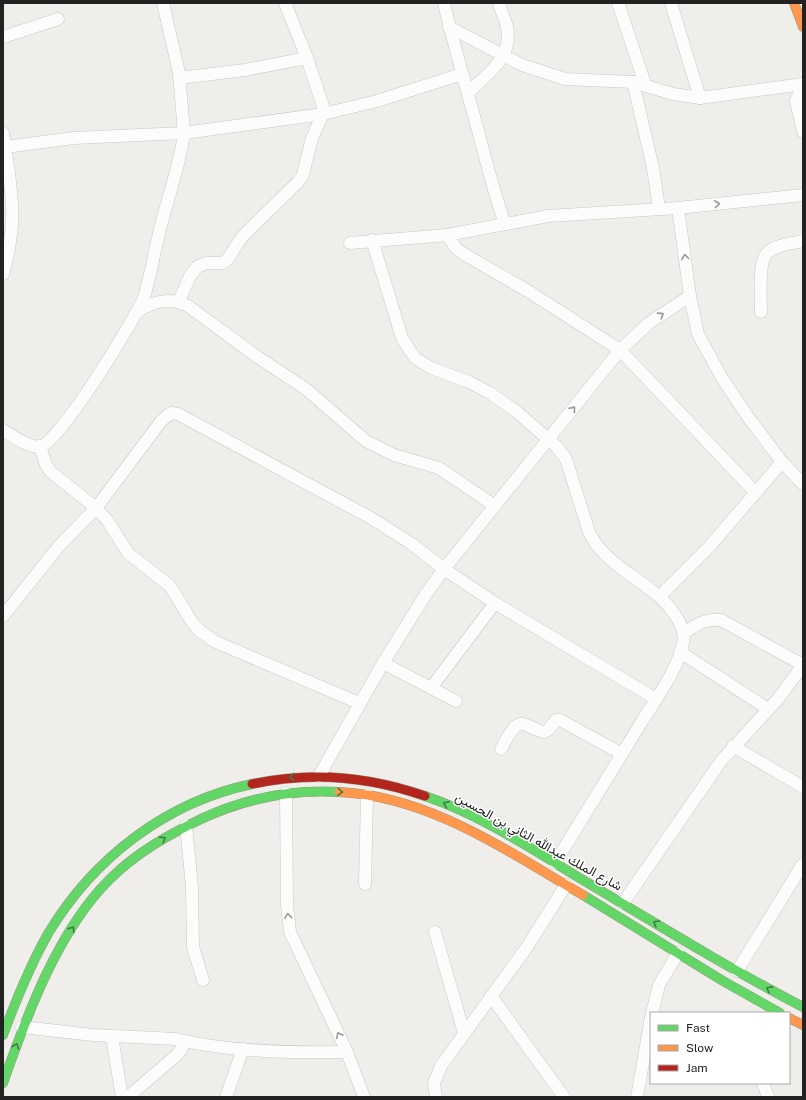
<svg xmlns="http://www.w3.org/2000/svg" width="806" height="1100" font-family="'Public Sans',Vazirmatn,sans-serif">
  <rect width="100%" height="100%" fill="#f0eeeb"/>
  <g fill="none" stroke-linecap="round" stroke-linejoin="round">
    <defs>
      <g id="street">
        <path d="M163 3 179 73 184 133 323 114 377 101 462 74"/>
        <path d="M285 3 307 58"/>
        <path d="M444 3C451 34 460 64 468 95 481 138 490 182 505 224"/>
        <path d="M618 3 645 84"/>
        <path d="M671 3 700 98"/>
        <path d="M449 27 522 65 565 79 633 82 673 94 700 98 803 84"/>
        <path d="M3 37 58 19"/>
        <path d="M633 82 653 168 659 208"/>
        <path d="M803 85 796 101 803 132"/>
        <path d="M468 93C488 73 513 58 507 27 505 19 501 11 499 3"/>
        <path d="M3 133 5 147 74 138 184 133C180 165 168 197 160 229 154 252 151 275 144 297 135 320 61 440 41 446 30 449 12 436 3 430"/>
        <path d="M678 208 690 296 698 334 722 378 748 417 782 462 803 484"/>
        <path d="M447 235 456 248 462 253 528 291 620 350 755 492"/>
        <path d="M372 240 402 338 415 358 431 368 469 382 490 393 517 412 556 446 566 459 589 532C607 570 653 581 675 615 681 623 685 633 683 643 678 670 655 700 641 723 612 770 584 816 555 863"/>
        <path d="M350 243 447 235 548 216 678 208 803 195"/>
        <path d="M3 274C17 225 13 196 5 147"/>
        <path d="M179 301 190 276 197 267 206 263H222L227 260 242 237 298 182 303 175 312 138 323 114V106L307 58 245 70 179 78"/>
        <path d="M138 311C155 301 170 297 188 306L256 356 306 389 366 441 394 455 439 468 495 506"/>
        <path d="M761 312C761 299 758 262 767 253 774 245 793 243 803 241"/>
        <path d="M40 446 46 465 51 472 96 508 107 520 128 553 170 586 192 622 200 631 214 641 230 648 359 703"/>
        <path d="M660 596 709 547 782 462"/>
        <path d="M3 616 59 546 96 508 162 420 171 413 178 414 371 518 412 544 444 569 495 603 656 699"/>
        <path d="M684 633C696 625 706 618 721 620L803 665"/>
        <path d="M680 652 768 709"/>
        <path d="M383 663 456 701"/>
        <path d="M431 688 495 603"/>
        <path d="M733 746 803 787"/>
        <path d="M501 749C506 741 514 719 526 725 532 727 537 731 544 732L548 730 556 720H560L622 754"/>
        <path d="M319 776 383 663 426 594 444 569 620 350 649 323 690 296"/>
        <path d="M286 793 287 905 290 932 347 1052 364 1097"/>
        <path d="M186 826 192 887 193 947 203 980"/>
        <path d="M365 884 367 795"/>
        <path d="M623 903 721 761 778 699 803 665"/>
        <path d="M435 932 464 1033"/>
        <path d="M737 971 803 864"/>
        <path d="M491 996 564 1097"/>
        <path d="M652 1013 659 985 678 953"/>
        <path d="M22 1027 93 1035 176 1039C229 1052 292 1053 347 1052"/>
        <path d="M112 1037 122 1097"/>
        <path d="M763 1083 768 1097"/>
        <path d="M128 1097 178 1054 185 1043"/>
        <path d="M226 1097 243 1049"/>
        <path d="M436 1097 434 1083 441 1066 527 947 566 885"/>
        <path d="M637 1097 651 1017"/>
      </g>
      <g id="fast">
        <path d="M425 796C481 815 532 849 583 880 655 923 728 968 803 1007"/>
        <path d="M583 895 723 981 780 1013"/>
        <path d="M3 1035C16 1000 30 965 49 932 94 858 166 802 252 784"/>
        <path d="M3 1083C27 1015 58 930 110 879 136 853 168 835 201 819 244 799 291 789 339 792"/>
      </g>
      <g id="slow">
        <path d="M794 3 803 27"/>
        <path d="M339 792C429 796 507 851 583 895"/>
        <path d="M789 1018 803 1025"/>
      </g>
      <path id="jam" d="M252 784C311 771 368 776 425 796"/>
    </defs>
    <use href="#street" stroke="#c9c8c7" stroke-width="13"/>
    <use href="#fast" stroke="#999a82" stroke-width="10"/>
    <use href="#slow" stroke="#999a82" stroke-width="10"/>
    <use href="#jam" stroke="#999a82" stroke-width="10"/>
    <use href="#street" stroke="#fdfcfc" stroke-width="12"/>
    <use href="#fast" stroke="#63d668" stroke-width="9"/>
    <use href="#slow" stroke="#ff974d" stroke-width="9"/>
    <use href="#jam" stroke="#b3261e" stroke-width="9"/>
  </g>
  <defs><path id="oneway-chevron" d="M-2-3.5L2.5 0L-2 3.5" fill="none" stroke-width="1.6" stroke-linecap="round" stroke-linejoin="round"/></defs>
  <g stroke="#9a9a9a">
    <use href="#oneway-chevron" transform="translate(717 204) rotate(-6)"/>
    <use href="#oneway-chevron" transform="translate(685 257) rotate(-98)"/>
    <use href="#oneway-chevron" transform="translate(661 315) rotate(-33)"/>
    <use href="#oneway-chevron" transform="translate(573 409) rotate(-51)"/>
    <use href="#oneway-chevron" transform="translate(288 916) rotate(-96)"/>
    <use href="#oneway-chevron" transform="translate(339 1035) rotate(-116)"/>
  </g>
  <g stroke="#427c45">
    <use href="#oneway-chevron" transform="translate(292 777) rotate(177)"/>
    <use href="#oneway-chevron" transform="translate(340 792) rotate(4)"/>
    <use href="#oneway-chevron" transform="translate(446 804) rotate(-157)"/>
    <use href="#oneway-chevron" transform="translate(163 839) rotate(-32)"/>
    <use href="#oneway-chevron" transform="translate(656 923) rotate(-149)"/>
    <use href="#oneway-chevron" transform="translate(72 929) rotate(-57)"/>
    <use href="#oneway-chevron" transform="translate(769 989) rotate(-151)"/>
    <use href="#oneway-chevron" transform="translate(16 1046) rotate(-71)"/>
  </g>
  <g text-anchor="middle" stroke-width="3" stroke-linejoin="round" paint-order="stroke">
    <g font-size="13" fill="#222" stroke="#fff">
      <text transform="translate(539 841) rotate(29)" y="5">شارع الملك عبدالله الثاني بن الحسين</text>
    </g>
  </g>
  <rect width="806" height="1100" fill="none" stroke="#222222" stroke-width="8"/>
  <rect x="650" y="1012" width="140" height="72" fill="#ffffff" stroke="#a7a7a7"/>
  <rect x="658" y="1025" width="20" height="6" fill="#63d668" stroke="#a7a7a7"/>
  <text x="686" y="1032" font-size="12" fill="#222222">Fast</text>
  <rect x="658" y="1045" width="20" height="6" fill="#ff974d" stroke="#a7a7a7"/>
  <text x="686" y="1052" font-size="12" fill="#222222">Slow</text>
  <rect x="658" y="1065" width="20" height="6" fill="#b3261e" stroke="#a7a7a7"/>
  <text x="686" y="1072" font-size="12" fill="#222222">Jam</text>
</svg>
